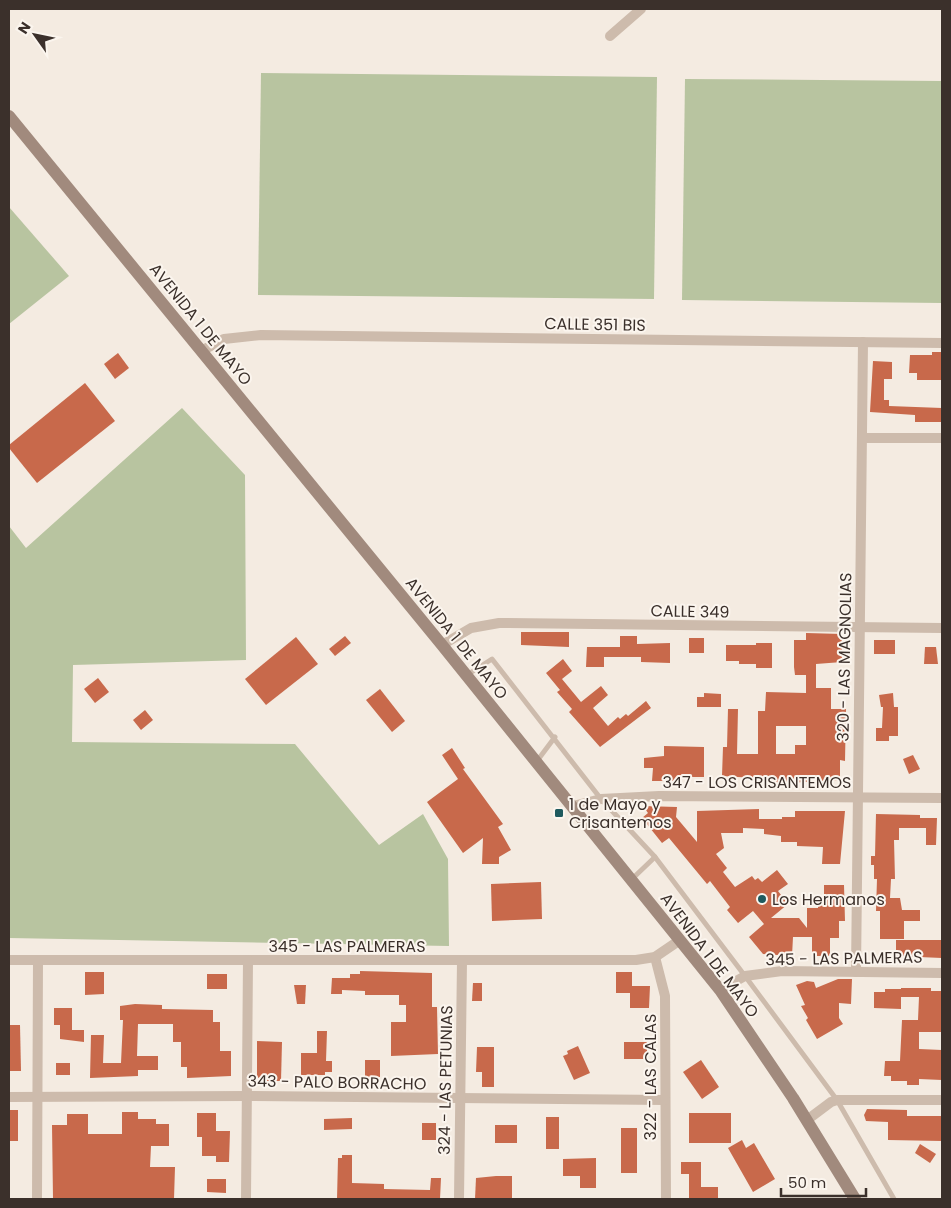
<svg xmlns="http://www.w3.org/2000/svg" width="951" height="1208" font-family="Poppins,sans-serif">
  <rect width="100%" height="100%" fill="#f4ebe1"/>
  <g fill="#b8c4a0">
    <path d="M261 73 657 77 654 299 258 295Z"/>
    <path d="M685 79 942 81V303L682 300Z"/>
    <path d="M9 207 69 276 9 324Z"/>
    <path d="M182 408 245 475 246 660 73 665 72 742 295 744 379 845 423 814 448 859 449 946 9 938V526L26 548Z"/>
  </g>
  <g fill="#c8694b" fill-rule="evenodd">
    <path d="M932 352H941V380H917V373H909L910 355H932Z"/>
    <path d="M118 353 129 368 115 379 104 364Z"/>
    <path d="M873 361 892 362V379H884V400H889V406L942 408V422H915V415L870 412Z"/>
    <path d="M85 383 115 421 37 483 9 448V445Z"/>
    <path d="M521 632H569V647L521 645Z"/>
    <path d="M806 633 842 634V662L816 664V688H831V709H846L845 761 840 760V780L772 784V776L754 778 722 776 723 747H727L728 709H738L737 754H758V711H765L766 692 806 693V675H795L794 667V640H806ZM776 726H806V745H795V754H776Z"/>
    <path d="M345 636 351 643 335 656 329 649Z"/>
    <path d="M620 636H637V644L670 643V663L641 662V657H604V667H586L587 647H620Z"/>
    <path d="M296 637 318 664 266 705 245 679Z"/>
    <rect x="689" y="638" width="15" height="15"/>
    <rect x="874" y="640" width="21" height="14"/>
    <path d="M756 643H772V668H756V664H739V661H726V645H756Z"/>
    <path d="M925 647H936L938 664H924Z"/>
    <path d="M563 659 572 671 562 679 581 702 601 686 608 695 593 708 608 726 618 717 620 719 626 714 628 716 646 701 651 708 600 747 569 712 572 709 557 692 560 690 546 673Z"/>
    <path d="M98 678 109 692 95 703 84 689Z"/>
    <path d="M380 689 405 721 392 732 366 700Z"/>
    <path d="M704 693 721 694V707H697V697H704Z"/>
    <path d="M893 693 894 707H898V736H889V741H876V728H882L883 707H881L879 695Z"/>
    <path d="M145 710 153 720 141 730 133 720Z"/>
    <path d="M664 746 704 747V777H682V781H652L653 768H644V758L664 756Z"/>
    <path d="M452 748 465 768 463 769 503 824 498 827 511 850 499 857V864H482L483 838 463 853 427 802 458 779 442 755Z"/>
    <path d="M913 755 920 769 909 774 903 759Z"/>
    <path d="M643 806 677 807 676 817 697 842V811L759 809V819H782V817H795V811H845L840 864H822L823 847 797 846V842H781V836L764 834V829L743 828V833H721L724 848 716 854 727 868 723 872 735 887 752 876 755 880 758 878 762 882 777 870 788 884 778 891 788 904 771 918H799L807 928V908H818V905H824V885H844L845 921H839V938H830V956H812V937H793L792 956 763 954 749 937 764 924 753 911 738 923 727 910 730 907 710 881 707 884 669 838 662 843 642 818 648 813Z"/>
    <path d="M876 814 920 815V818H937L936 845H926V828H899V840H894L895 879H891L890 898H900L902 910H920V921H904V939H880V911H876L877 879H874V865H871V856H875Z"/>
    <path d="M541 882 542 919 492 921 491 884Z"/>
    <path d="M896 940H942V958L896 956Z"/>
    <path d="M360 971 432 973V1007H437L438 1054 391 1056V1022H406V1005H399V995H365V991L342 990V994H331L332 978H350V974H360Z"/>
    <path d="M85 972H104V994L85 995Z"/>
    <path d="M616 972H632V986H650L649 1008H630V993H616Z"/>
    <rect x="207" y="974" width="20" height="15"/>
    <path d="M838 979H852L851 1004 839 1003V1018L843 1024 817 1039 806 1020 808 1018 801 1006 805 1005 796 985 807 981 814 982 816 988Z"/>
    <path d="M473 983H482V1001H472Z"/>
    <path d="M294 985H306L305 1004H297Z"/>
    <path d="M901 988H931V991H942V1032H919V1049L942 1050V1080L919 1079V1085H907V1081H891V1076H884L885 1061H900L902 1020H918L919 997H901Z"/>
    <path d="M885 989H901V1009L874 1008V992H885Z"/>
    <path d="M135 1004 162 1005V1009L213 1010V1022H220V1051H231V1076L187 1078V1067H181V1042H173V1024H138L137 1056H158V1070H138V1076L90 1078 91 1035H104L103 1063H121L123 1020H120V1006Z"/>
    <path d="M54 1008H72V1030H84V1042L60 1039V1025H54Z"/>
    <path d="M9 1025H20L21 1071H9Z"/>
    <path d="M317 1031H327L326 1061H332V1072H325V1075H301V1053H317Z"/>
    <path d="M257 1041 282 1042 281 1081H261L257 1076Z"/>
    <rect x="624" y="1042" width="23" height="17"/>
    <path d="M578 1046 590 1073 574 1080 563 1056 568 1054 567 1051Z"/>
    <path d="M477 1047H494V1087H482V1072H476Z"/>
    <rect x="365" y="1060" width="15" height="17"/>
    <path d="M701 1060 719 1087 702 1099 683 1072Z"/>
    <rect x="56" y="1063" width="14" height="12"/>
    <path d="M867 1109 907 1110V1116H942V1141L888 1140V1122L866 1121 864 1115Z"/>
    <rect x="9" y="1110" width="9" height="31"/>
    <path d="M122 1112H138V1119H156V1124H169V1146H151L150 1167H175L174 1199H53L52 1125H67V1114H88V1134H122Z"/>
    <path d="M197 1113H216V1131H230L229 1162H216V1156H202V1137H197Z"/>
    <rect x="689" y="1113" width="42" height="30"/>
    <rect x="546" y="1117" width="13" height="32"/>
    <path d="M352 1118V1129L324 1130V1119Z"/>
    <rect x="422" y="1123" width="14" height="17"/>
    <rect x="495" y="1125" width="22" height="18"/>
    <rect x="621" y="1128" width="16" height="45"/>
    <path d="M742 1140 746 1148 754 1143 775 1179 753 1192 728 1148Z"/>
    <path d="M920 1144 936 1154 930 1163 915 1153Z"/>
    <path d="M342 1155H352V1183L384 1184V1189L430 1190 431 1178H441L440 1199H337L338 1158H342Z"/>
    <path d="M596 1158V1188H580V1176H563V1159Z"/>
    <path d="M681 1162H701V1187H718V1199H689V1174H681Z"/>
    <path d="M496 1176H512V1199H475L476 1178Z"/>
    <path d="M207 1179H226V1193L207 1192Z"/>
  </g>
  <g fill="none" stroke-linecap="round" stroke-linejoin="round">
    <g stroke="#cdbbac" stroke-width="5">
      <path d="M467 675 492 659 601 799 655 857 745 976 837 1100 894 1199"/>
      <path d="M537 761 555 737"/>
      <path d="M632 879 655 857"/>
    </g>
    <g stroke="#cdbbac" stroke-width="10">
      <path d="M610 36 641 9"/>
      <path d="M201 351 224 339 261 335 942 343"/>
      <path d="M862 438H942"/>
      <path d="M442 645 471 628 499 623 942 628"/>
      <path d="M573 806 601 799 659 796 942 798"/>
      <path d="M655 957 665 996 666 1199"/>
      <path d="M9 960H636L655 957 680 940"/>
      <path d="M856 972 863 342"/>
      <path d="M720 990 745 976 782 971 942 973"/>
      <path d="M9 1097 247 1096 665 1100"/>
      <path d="M807 1120 831 1102 837 1100H942"/>
      <path d="M37 1199 38 961"/>
      <path d="M246 1199 248 960"/>
      <path d="M459 1199 462 961"/>
    </g>
    <path stroke="#a18a7d" stroke-width="12" d="M9 116 442 645 720 990 793 1098 855 1199"/>
  </g>
  <g fill="#1f5a5e" stroke="#fbf5ee" stroke-width="2">
    <rect x="554" y="808" width="10" height="10" rx="2.5"/>
    <circle cx="762" cy="899" r="5"/>
  </g>
  <g text-anchor="middle" stroke-width="4" stroke-linejoin="round" paint-order="stroke">
    <g font-size="16" fill="#3b302b" stroke="#fbf5ee">
      <text transform="translate(201 324) rotate(51)" y="6">AVENIDA 1 DE MAYO</text>
      <text transform="translate(595 324) rotate(1)" y="6">CALLE 351 BIS</text>
      <text transform="translate(690 611) rotate(1)" y="6">CALLE 349</text>
      <text transform="translate(457 638) rotate(51)" y="6">AVENIDA 1 DE MAYO</text>
      <text transform="translate(844 657) rotate(-89)" y="6">320 - LAS MAGNOLIAS</text>
      <text x="757" y="788">347 - LOS CRISANTEMOS</text>
      <text x="347" y="952">345 - LAS PALMERAS</text>
      <text transform="translate(710 955) rotate(53)" y="6">AVENIDA 1 DE MAYO</text>
      <text transform="translate(844 958) rotate(-1)" y="6">345 - LAS PALMERAS</text>
      <text transform="translate(650 1077) rotate(-90)" y="6">322 - LAS CALAS</text>
      <text transform="translate(445 1080) rotate(-89)" y="6">324 - LAS PETUNIAS</text>
      <text transform="translate(337 1082) rotate(1)" y="6">343 - PALO BORRACHO</text>
    </g>
    <g font-size="16" fill="#3b302b" stroke="#fbf5ee" text-anchor="start">
      <text x="569" y="810">1 de Mayo y<tspan x="569" dy="18">Crisantemos</tspan></text>
      <text x="772" y="905">Los Hermanos</text>
    </g>
  </g>
  <rect width="951" height="1208" fill="none" stroke="#3b302b" stroke-width="20"/>
  <g transform="translate(35 35) rotate(303)" stroke="#fbf5ee" stroke-width="4" paint-order="stroke">
  <path d="M0-4L9 19L0 12L-9 19Z" fill="#3b302b"/>
  <text y="-8" font-size="14" font-weight="bold" text-anchor="middle" fill="#3b302b">N</text>
  </g>
  <path d="M781 1188v8h85v-8" fill="none" stroke="#3b302b" stroke-width="2.5"/>
  <text x="788" y="1188" font-size="15" fill="#3b302b" stroke="#fbf5ee" stroke-width="4" paint-order="stroke">50 m</text>
</svg>
